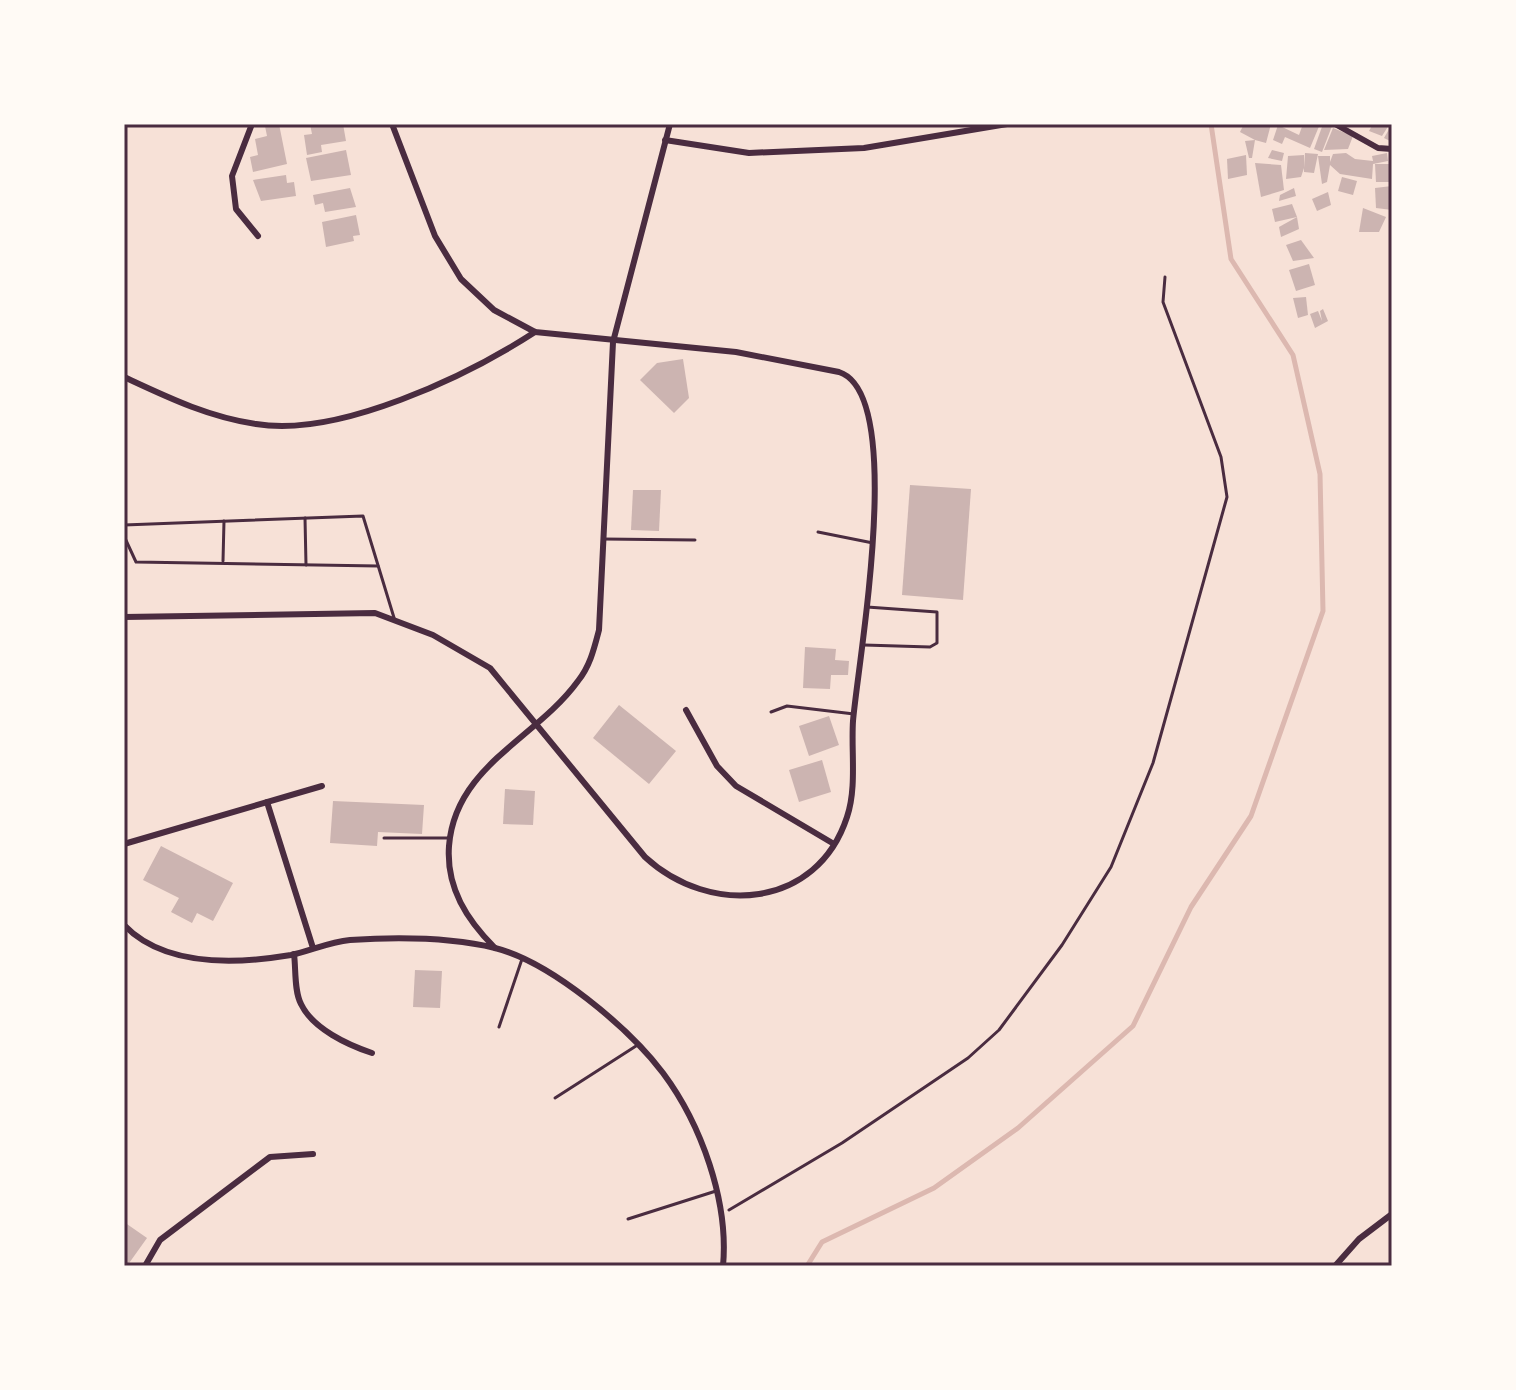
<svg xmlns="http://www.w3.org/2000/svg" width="1516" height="1390" font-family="'Noto Sans',sans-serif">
  <rect width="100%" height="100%" fill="#f7e1d7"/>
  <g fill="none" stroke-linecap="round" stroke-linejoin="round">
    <path stroke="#dcb8b0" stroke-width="5" d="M807 1266 822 1242 934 1188 1018 1128 1133 1026 1191 907 1251 816 1323 611 1320 474 1293 355 1231 259 1211 124"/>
  </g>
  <g fill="#ccb4b1">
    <path d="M279 124 287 164 253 172 250 157 258 155 255 139 267 136 265 126Z"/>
    <path d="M310 124H343L346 141 321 145 322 152 307 155 304 135 312 134Z"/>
    <path d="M1244 124H1271L1266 143 1255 140 1252 158H1249L1245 141 1255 140 1240 132Z"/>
    <path d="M1303 124H1320L1310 148 1285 137 1282 144 1273 140 1278 125 1299 135Z"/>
    <path d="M1323 124 1332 126 1322 152 1314 149Z"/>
    <path d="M1373 124H1386L1389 125 1382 136 1369 131Z"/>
    <path d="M1392 124V142L1384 138Z"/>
    <path d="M1333 128 1353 136 1348 149 1324 150Z"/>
    <path d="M346 150 351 175 311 181 306 158Z"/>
    <path d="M1272 150 1284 153 1282 161 1268 158Z"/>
    <path d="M1305 153 1318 154 1314 173 1304 172V168L1301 177 1286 179 1288 156 1304 155V168Z"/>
    <path d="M1346 153 1355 159 1373 161 1372 156 1387 153 1388 161 1373 164 1372 179 1340 174 1330 165 1327 182 1322 184 1318 156H1330V162L1333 154Z"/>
    <path d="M1246 155 1247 175 1228 179 1227 159Z"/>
    <path d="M1255 163 1281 165 1284 190 1261 197Z"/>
    <path d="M1375 164H1390V182H1376Z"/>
    <path d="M286 175 287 183 294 182 296 196 261 201 253 180Z"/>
    <path d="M1342 177 1357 181 1353 195 1338 191Z"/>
    <path d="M1392 186V210L1376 208 1375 188Z"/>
    <path d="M350 188 356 207 325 212 323 203 315 205 313 195Z"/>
    <path d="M1294 188 1296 196 1279 201 1280 195Z"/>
    <path d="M1328 192 1331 205 1317 211 1312 199Z"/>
    <path d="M1292 204 1297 217 1275 222 1272 209Z"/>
    <path d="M1363 208 1386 217 1379 232H1359Z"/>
    <path d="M356 215 360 235 353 236 354 241 326 247 322 222Z"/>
    <path d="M1297 217 1299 229 1281 237 1279 227Z"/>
    <path d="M1301 240 1314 258 1293 261 1286 245Z"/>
    <path d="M1309 264 1315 285 1296 291 1289 270Z"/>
    <path d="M1306 297 1308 315 1298 318 1293 298Z"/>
    <path d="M1323 309 1328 321 1315 328 1310 314 1318 311 1322 321 1320 311Z"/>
    <path d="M683 359 689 398 674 413 640 380 657 363Z"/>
    <path d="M910 485 971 489 963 600 902 595Z"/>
    <path d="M633 490H661L659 531 631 530Z"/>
    <path d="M805 647 836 649 835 660 849 661 848 675H831L830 689 803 688Z"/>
    <path d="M619 705 676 751 649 784 593 738Z"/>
    <path d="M829 716 839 745 809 756 799 726Z"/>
    <path d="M822 760 831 792 799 802 789 770Z"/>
    <path d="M505 789 535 791 533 825 503 824Z"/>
    <path d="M333 801 424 805 422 834 378 832 377 846 330 843Z"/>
    <path d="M161 846 233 883 213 921 197 913 192 923 171 912 179 898 143 880Z"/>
    <path d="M415 970 442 971 440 1008 413 1007Z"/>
    <path d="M124 1222 147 1238 127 1266H124Z"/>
  </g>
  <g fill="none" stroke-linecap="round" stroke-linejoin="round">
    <path stroke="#4a2c40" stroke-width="3" d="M729 1210 842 1143 968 1058 999 1030 1062 945 1111 867 1153 763 1227 497 1221 457 1163 302 1165 277"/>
    <g stroke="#4a2c40" stroke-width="3">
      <path d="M305 518 306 565"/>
      <path d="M124 525 363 516 395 621"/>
      <path d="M818 532 873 543"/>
      <path d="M124 536 136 562 378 566"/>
      <path d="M603 539 695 540"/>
      <path d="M223 561 224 521"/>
      <path d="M864 645 930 647 937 643V612L867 607"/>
      <path d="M771 712 787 706 854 714"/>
      <path d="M384 838H449"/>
      <path d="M499 1027 522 959"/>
      <path d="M555 1098 636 1046"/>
      <path d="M628 1219 716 1191"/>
    </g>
    <g stroke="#4a2c40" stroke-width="6">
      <path d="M252 124 232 176 236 209 258 236"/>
      <path d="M1335 124 1378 148 1392 149"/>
      <path d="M665 140 749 153 864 148 1007 124"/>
      <path d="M124 377C167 397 208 417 256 424 338 438 467 376 535 332"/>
      <path d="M124 617 375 613 433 635 490 668 645 857C710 917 817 909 847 817 857 788 851 751 853 721 858 661 907 394 839 372L736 352 535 332 494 310 461 279 435 236 392 124"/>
      <path d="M686 710 717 766 736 786 834 844"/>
      <path d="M267 802 313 948"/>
      <path d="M124 844 322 786"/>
      <path d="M124 925C165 968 237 964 291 955 310 951 329 942 350 940 396 937 449 937 495 948 551 962 629 1028 663 1073 701 1124 729 1201 723 1266"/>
      <path d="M495 948C467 920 446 888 449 846 455 766 536 739 578 681 590 666 594 649 599 630L613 342 670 124"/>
      <path d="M294 954C296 969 294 991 301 1004 313 1029 348 1045 372 1053"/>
      <path d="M145 1266 160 1240 270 1157 313 1154"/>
      <path d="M1335 1266 1359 1239 1392 1214"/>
    </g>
  </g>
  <rect width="1516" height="1390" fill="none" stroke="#fffaf5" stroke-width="252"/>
  <rect x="126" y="126" width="1264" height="1138" fill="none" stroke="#4a2c40" stroke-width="3"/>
</svg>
